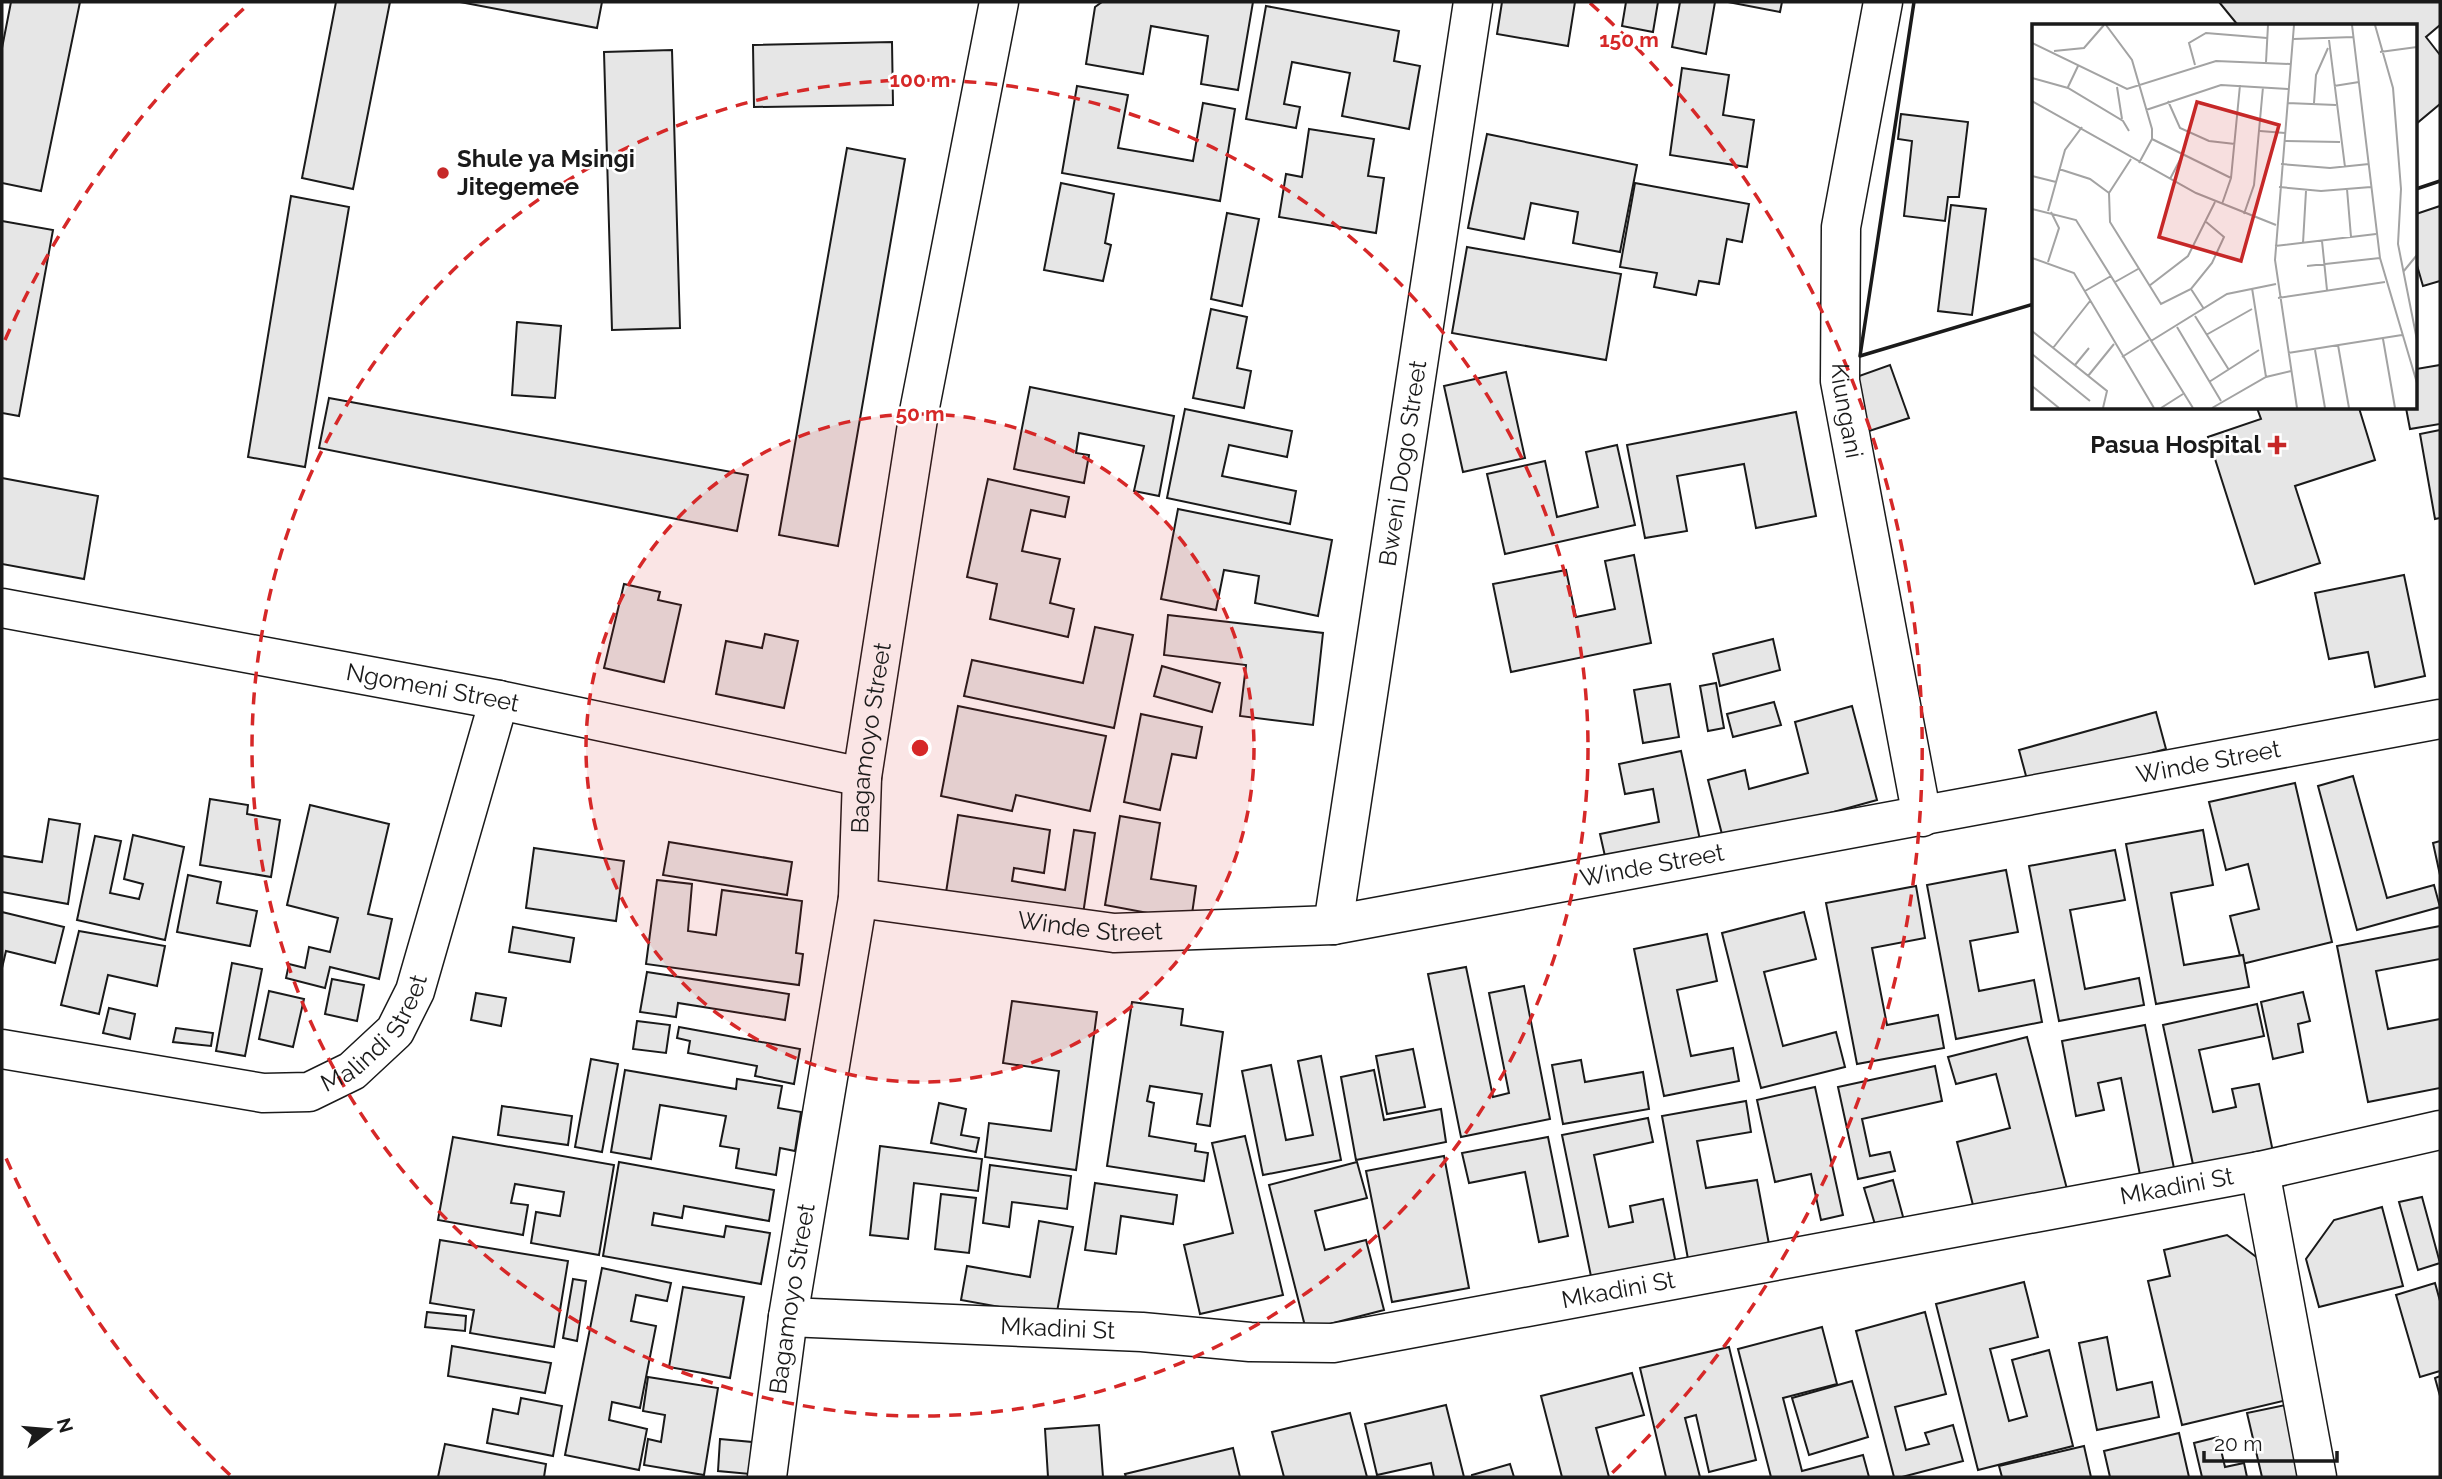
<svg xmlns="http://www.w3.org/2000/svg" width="2442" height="1479" font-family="Raleway,sans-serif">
  <rect width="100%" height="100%" fill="#fff"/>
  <g fill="#e6e6e6" stroke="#1a1a1a" stroke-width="2">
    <path d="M11 2H80L41 191 2 183V48Z"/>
    <path d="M336 2H390L353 189 302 178Z"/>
    <path d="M460 2H602L597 28Z"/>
    <path d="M1102 2H1253L1238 90 1201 84 1208 36 1151 26 1143 74 1086 64 1095 7Z"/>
    <path d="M1502 2H1575L1568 46 1497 34Z"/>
    <path d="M1626 2H1658L1653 32 1622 26Z"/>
    <path d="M1680 2H1715L1706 54 1672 47Z"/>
    <path d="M1728 2H1782L1780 12Z"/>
    <path d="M2219 2H2440V25L2426 37 2440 55V104L2416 124V26H2235L2237 24Z"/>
    <path d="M1266 6 1399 31 1394 61 1420 66 1409 129 1342 116 1350 73 1292 62 1284 104 1300 107 1296 128 1246 119Z"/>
    <path d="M892 42 893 105 754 107 753 45Z"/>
    <path d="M672 50 680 328 612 330 604 52Z"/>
    <path d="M1682 68 1729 75 1723 115 1754 120 1747 167 1670 155Z"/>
    <path d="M1077 86 1128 95 1118 148 1193 161 1203 103 1235 109 1220 201 1062 173Z"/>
    <path d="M1901 114 1968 122 1959 197H1948L1945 221 1904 216 1912 141 1898 139Z"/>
    <path d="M1309 129 1374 139 1368 176 1384 178 1376 233 1279 217 1286 174 1302 177Z"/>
    <path d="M1487 134 1637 165 1620 252 1573 243 1578 212 1531 203 1524 239 1468 228Z"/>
    <path d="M847 148 905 159 838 546 779 535Z"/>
    <path d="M1061 183 1114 194 1105 243 1111 245 1103 281 1044 270Z"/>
    <path d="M1635 183 1749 204 1742 242 1727 239 1719 284 1699 281 1696 295 1654 287 1657 273 1620 267Z"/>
    <path d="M291 196 349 207 305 467 248 457Z"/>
    <path d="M1951 205 1986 209 1972 315 1938 311Z"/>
    <path d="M2440 206V281L2423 286 2416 262V214Z"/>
    <path d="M1227 213 1259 219 1242 306 1211 299Z"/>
    <path d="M2 221 53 230 19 416 2 413Z"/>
    <path d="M1467 247 1621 274 1606 360 1452 333Z"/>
    <path d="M1211 309 1247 317 1237 368 1251 371 1244 408 1193 398Z"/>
    <path d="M517 322 561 326 555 398 512 395Z"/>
    <path d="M1890 365 1909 418 1863 433 1845 381Z"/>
    <path d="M2440 365V424L2410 429 2406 408H2416V369Z"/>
    <path d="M1506 372 1525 458 1463 472 1444 386Z"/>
    <path d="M1030 387 1174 416 1159 496 1134 491 1144 446 1079 433 1076 453 1089 455 1084 483 1014 469Z"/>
    <path d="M329 398 748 475 737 531 319 448Z"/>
    <path d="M2257 408H2359L2375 460 2295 486 2320 563 2255 584 2208 437 2261 419Z"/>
    <path d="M1185 409 1292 431 1287 457 1229 445 1222 476 1296 491 1290 524 1167 498Z"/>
    <path d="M1796 412 1816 516 1756 528 1744 464 1677 476 1687 531 1645 538 1627 445Z"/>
    <path d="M2440 430V518L2435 519 2420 434Z"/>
    <path d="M1617 445 1635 525 1505 554 1487 474 1545 461 1557 517 1598 507 1586 452Z"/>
    <path d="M2 478 98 496 84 579 2 564Z"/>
    <path d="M988 479 1069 497 1065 517 1031 510 1022 551 1060 559 1050 603 1074 609 1068 637 990 619 997 584 967 577Z"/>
    <path d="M1178 509 1332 540 1318 616 1255 603 1259 576 1224 570 1216 610 1161 599Z"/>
    <path d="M1634 555 1651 643 1511 672 1493 584 1566 570 1576 617 1615 609 1605 561Z"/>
    <path d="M2404 575 2425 676 2375 687 2368 652 2329 659 2315 593Z"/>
    <path d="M624 584 660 592 658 600 681 605 664 682 604 668Z"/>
    <path d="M1168 615 1323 633 1313 725 1240 716 1246 665 1164 655Z"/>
    <path d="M1095 627 1133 635 1114 728 964 696 972 660 1083 683Z"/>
    <path d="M765 634 798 641 784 708 716 694 726 641 762 648Z"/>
    <path d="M1773 639 1780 670 1720 686 1713 654Z"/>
    <path d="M1162 666 1220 683 1212 712 1154 696Z"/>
    <path d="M1716 683 1724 728 1708 731 1700 686Z"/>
    <path d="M1670 684 1679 737 1643 743 1634 690Z"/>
    <path d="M1774 702 1781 725 1733 737 1727 714Z"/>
    <path d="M958 706 1106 736 1090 811 1016 795 1012 811 941 796Z"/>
    <path d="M1852 706 1877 800 1724 842 1708 780 1745 770 1749 789 1808 773 1795 722Z"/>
    <path d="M2156 712 2166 749 2029 787 2019 750Z"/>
    <path d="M1141 714 1202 727 1196 758 1172 754 1160 810 1124 802Z"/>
    <path d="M1681 751 1703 854 1609 874 1600 834 1659 822 1653 789 1625 794 1619 764Z"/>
    <path d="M2353 776 2387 898 2434 885 2440 907 2357 930 2318 786Z"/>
    <path d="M2295 783 2332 942 2242 964 2230 916 2259 909 2248 864 2226 870 2209 802Z"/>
    <path d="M210 799 248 805 247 814 280 820 271 877 200 865Z"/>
    <path d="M310 805 389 824 368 914 392 919 379 979 330 967 325 988 286 978 289 964 305 968 309 947 330 952 338 918 287 905Z"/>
    <path d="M958 815 1050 830 1044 873 1014 868 1012 881 1065 890 1074 830 1095 833 1082 921 945 899Z"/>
    <path d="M1120 816 1160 823 1151 879 1196 886 1191 921 1105 905Z"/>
    <path d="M49 819 80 824 68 904 2 892V856L42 862Z"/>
    <path d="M2203 830 2213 885 2171 893 2184 965 2243 955 2249 987 2156 1004 2126 844Z"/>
    <path d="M133 835 184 847 165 940 77 920 95 836 121 841 110 893 139 899 143 884 124 879Z"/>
    <path d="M2440 841V875L2433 843Z"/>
    <path d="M669 842 792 862 787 895 663 875Z"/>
    <path d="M534 848 624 861 616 921 526 908Z"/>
    <path d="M2115 850 2125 900 2070 910 2085 989 2139 978 2144 1005 2059 1021 2029 866Z"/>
    <path d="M2006 870 2018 932 1970 941 1979 991 2034 980 2042 1022 1956 1039 1927 885Z"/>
    <path d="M188 875 221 882 217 903 257 911 250 946 177 932Z"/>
    <path d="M657 880 692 884 688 931 716 935 722 890 802 901 796 953 803 954 799 985 646 964Z"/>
    <path d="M1916 886 1925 938 1872 948 1887 1025 1938 1015 1944 1048 1857 1064 1826 903Z"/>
    <path d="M2 912 64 927 55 963 6 951 2 968Z"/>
    <path d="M1804 912 1816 959 1764 972 1783 1046 1836 1032 1845 1067 1761 1088 1722 933Z"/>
    <path d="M2440 926V959L2376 971 2388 1029 2440 1019V1088L2368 1102 2337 946Z"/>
    <path d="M513 927 574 938 570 962 509 952Z"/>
    <path d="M79 931 165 946 157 986 108 975 99 1014 61 1005Z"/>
    <path d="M1707 934 1717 981 1677 990 1691 1056 1733 1048 1739 1081 1664 1096 1634 949Z"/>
    <path d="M232 963 262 969 245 1056 216 1051Z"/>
    <path d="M1466 967 1493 1097 1509 1093 1489 993 1524 986 1550 1119 1461 1137 1428 974Z"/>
    <path d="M647 972 789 994 785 1020 678 1003 676 1017 640 1012Z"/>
    <path d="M332 979 364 985 357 1021 325 1014Z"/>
    <path d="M269 991 304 999 293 1047 259 1039Z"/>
    <path d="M2303 992 2310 1021 2298 1024 2303 1052 2273 1059 2261 1002Z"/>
    <path d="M476 993 506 998 501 1026 471 1020Z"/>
    <path d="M1012 1001 1097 1012 1076 1170 985 1157 989 1123 1051 1131 1059 1071 1003 1063Z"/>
    <path d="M1132 1002 1183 1009 1181 1025 1223 1032 1210 1126 1197 1124 1202 1094 1150 1086 1147 1101 1154 1103 1149 1136 1196 1144 1195 1151 1208 1153 1204 1181 1107 1166Z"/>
    <path d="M2257 1004 2264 1036 2199 1050 2213 1112 2236 1107 2232 1089 2259 1084 2273 1152 2194 1169 2163 1025Z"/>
    <path d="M109 1008 135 1014 130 1039 103 1033Z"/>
    <path d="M637 1021 670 1025 666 1053 633 1049Z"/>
    <path d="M2145 1025 2176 1178 2142 1185 2121 1078 2098 1083 2104 1110 2076 1116 2062 1041Z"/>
    <path d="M679 1027 800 1049 794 1084 755 1076 757 1066 688 1053 690 1041 677 1038Z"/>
    <path d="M176 1028 213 1033 211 1046 173 1042Z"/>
    <path d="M2027 1037 2067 1189 1975 1213 1957 1142 2010 1128 1996 1074 1956 1084 1948 1057Z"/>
    <path d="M1413 1049 1425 1107 1387 1114 1376 1056Z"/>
    <path d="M1321 1056 1341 1160 1263 1175 1242 1071 1271 1065 1286 1140 1313 1135 1298 1061Z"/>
    <path d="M591 1059 618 1064 602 1152 575 1147Z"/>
    <path d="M1581 1060 1585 1082 1643 1072 1649 1109 1563 1124 1552 1065Z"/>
    <path d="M1935 1066 1942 1101 1862 1119 1870 1156 1890 1152 1895 1171 1858 1179 1838 1087Z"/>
    <path d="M625 1070 736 1089 737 1079 782 1086 778 1108 801 1112 795 1151 780 1148 776 1175 736 1168 739 1149 720 1146 726 1116 660 1105 651 1159 611 1152Z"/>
    <path d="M1374 1070 1384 1120 1441 1109 1446 1142 1356 1160 1341 1077Z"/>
    <path d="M1815 1087 1843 1215 1821 1220 1811 1174 1775 1182 1757 1100Z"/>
    <path d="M1746 1101 1751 1132 1697 1141 1706 1188 1757 1180 1771 1255 1690 1270 1662 1116Z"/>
    <path d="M939 1103 966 1109 961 1135 979 1138 976 1152 931 1143Z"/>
    <path d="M502 1106 572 1116 568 1145 498 1135Z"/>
    <path d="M1648 1118 1653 1142 1594 1155 1609 1227 1633 1222 1630 1206 1663 1199 1677 1269 1593 1286 1562 1135Z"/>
    <path d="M1245 1136 1283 1295 1200 1314 1184 1245 1233 1233 1212 1143Z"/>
    <path d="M453 1137 614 1165 599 1255 531 1243 536 1212 560 1216 564 1192 515 1184 511 1203 528 1205 523 1235 438 1220Z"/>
    <path d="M1548 1137 1568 1236 1539 1242 1525 1172 1469 1183 1462 1153Z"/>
    <path d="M880 1146 982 1159 978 1191 914 1183 908 1239 870 1235Z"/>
    <path d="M1444 1156 1469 1288 1392 1302 1366 1171Z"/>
    <path d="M619 1162 774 1190 769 1221 684 1206 682 1218 654 1213 652 1225 724 1237 726 1226 770 1233 761 1284 603 1256Z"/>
    <path d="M1357 1162 1367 1198 1315 1211 1325 1250 1366 1240 1384 1310 1306 1330 1269 1185Z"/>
    <path d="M990 1165 1071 1176 1067 1209 1012 1202 1009 1227 983 1223Z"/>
    <path d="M1893 1180 1905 1224 1877 1231 1864 1188Z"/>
    <path d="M1095 1183 1177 1195 1173 1224 1121 1216 1116 1254 1085 1250Z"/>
    <path d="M941 1194 976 1198 969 1253 935 1249Z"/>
    <path d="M2422 1197 2440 1263 2418 1270 2399 1202Z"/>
    <path d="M2382 1207 2403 1286 2319 1307 2306 1259 2334 1220Z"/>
    <path d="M1039 1221 1073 1227 1056 1317 961 1300 967 1266 1030 1277Z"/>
    <path d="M2227 1235 2263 1262 2295 1398 2182 1425 2148 1281 2170 1276 2164 1250Z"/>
    <path d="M440 1240 568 1261 554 1347 470 1333 474 1310 430 1303Z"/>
    <path d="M602 1268 671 1283 667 1301 636 1295 631 1321 656 1326 640 1408 612 1402 609 1420 647 1429 639 1470 565 1455Z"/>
    <path d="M573 1279 586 1281 577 1341 563 1338Z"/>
    <path d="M2024 1282 2038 1337 1990 1349 2009 1421 2027 1416 2012 1360 2049 1350 2073 1446 1978 1470 1936 1304Z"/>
    <path d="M2435 1283 2440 1301V1371L2420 1377 2396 1295Z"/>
    <path d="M683 1287 744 1297 730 1378 669 1367Z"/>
    <path d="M427 1312 466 1316 465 1331 425 1327Z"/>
    <path d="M1925 1312 1946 1394 1895 1407 1906 1450 1929 1444 1925 1433 1953 1425 1963 1461 1902 1477H1894L1856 1331Z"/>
    <path d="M1822 1327 1837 1384 1783 1398 1802 1471 1863 1455 1869 1477H1771L1738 1349Z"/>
    <path d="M2107 1337 2117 1390 2152 1382 2159 1417 2097 1430 2079 1343Z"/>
    <path d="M452 1346 551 1363 545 1393 448 1376Z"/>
    <path d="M1729 1347 1756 1460 1709 1472 1696 1415 1685 1418 1700 1477H1666L1640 1368Z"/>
    <path d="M1632 1373 1644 1415 1596 1428 1609 1477H1562L1541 1396Z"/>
    <path d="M2440 1376V1396L2435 1378Z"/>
    <path d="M648 1377 718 1388 704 1475 644 1465 648 1439 661 1442 665 1415 643 1411Z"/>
    <path d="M1852 1381 1868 1437 1809 1455 1792 1398Z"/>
    <path d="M521 1398 562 1406 553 1456 487 1443 493 1409 518 1414Z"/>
    <path d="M2290 1404 2307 1477H2262L2247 1413Z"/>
    <path d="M1446 1405 1464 1477H1434L1431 1463 1377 1475 1365 1424Z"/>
    <path d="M1350 1413 1367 1477H1284L1272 1432Z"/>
    <path d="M1099 1425 1103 1477H1048L1045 1429Z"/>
    <path d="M2179 1433 2189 1477H2110L2104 1451Z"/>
    <path d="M2218 1437 2225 1467 2244 1463 2247 1477H2202L2194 1443Z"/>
    <path d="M720 1439 752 1442 750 1474 718 1471Z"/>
    <path d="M445 1444 546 1464 544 1477H438Z"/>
    <path d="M2084 1446 2091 1477H2002L1999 1466Z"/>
    <path d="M1233 1448 1240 1477H1126L1125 1474Z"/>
    <path d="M1510 1464 1514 1477H1472V1475Z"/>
  </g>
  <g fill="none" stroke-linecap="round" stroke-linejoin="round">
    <defs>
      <g id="minor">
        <path id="s1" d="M1883 2 1841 227 1840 381 1922 817"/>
        <path id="s2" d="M2 608 499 700 862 777"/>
        <path id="s3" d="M858 898 1114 933 1333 925 2440 719"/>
        <path id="s4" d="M1333 925 1473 2"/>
        <path id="s5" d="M2 1049 263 1093 309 1092 352 1071 395 1031 415 991 499 700"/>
        <path d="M2260 1171 2317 1477"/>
        <path id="s6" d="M788 1317 1142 1332 1250 1342 1333 1343 2260 1171 2440 1130"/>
        <path id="s7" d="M767 1477 788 1317 858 898 862 777 919 412 999 2"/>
      </g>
    </defs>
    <use href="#minor" stroke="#1a1a1a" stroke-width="41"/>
    <use href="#minor" stroke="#fff" stroke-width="38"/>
    <g stroke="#1a1a1a" stroke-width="3.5">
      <path d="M1914 2 1860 356 2034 304"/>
      <path d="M2416 189 2440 181"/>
    </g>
  </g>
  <circle cx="920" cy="748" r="334" fill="#d62828" fill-opacity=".12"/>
  <g fill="none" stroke="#d62828" stroke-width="3.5" stroke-dasharray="12 9">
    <circle cx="920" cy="748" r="334"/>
    <circle cx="920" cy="748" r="668"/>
    <path d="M230 1475A1002 1002 0 0 1 5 1156M5 340A1002 1002 0 0 1 250 3M1590 3A1002 1002 0 0 1 1610 1475"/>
  </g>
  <g fill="#c62828" stroke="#fff" stroke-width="2.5">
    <circle cx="443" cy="173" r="7"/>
    <path d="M2273.5 434.5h7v7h7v7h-7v7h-7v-7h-7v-7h7z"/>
  </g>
  <g text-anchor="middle" stroke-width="5" stroke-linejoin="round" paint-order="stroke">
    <g font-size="24" font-weight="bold" fill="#1a1a1a" stroke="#fff" text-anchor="start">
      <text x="457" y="167">Shule ya Msingi<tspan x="457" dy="28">Jitegemee</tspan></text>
      <text x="2261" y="453" text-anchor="end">Pasua Hospital</text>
    </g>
    <g font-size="24" fill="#1a1a1a" stroke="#fff">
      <text dy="8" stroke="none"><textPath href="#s1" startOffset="413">Kiungani</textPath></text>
      <text dy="8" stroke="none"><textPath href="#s4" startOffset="467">Bweni Dogo Street</textPath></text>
      <text dy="8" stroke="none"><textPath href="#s2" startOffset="438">Ngomeni Street</textPath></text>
      <text dy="8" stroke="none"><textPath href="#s7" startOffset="747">Bagamoyo Street</textPath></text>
      <text dy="8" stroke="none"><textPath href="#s3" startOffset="1368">Winde Street</textPath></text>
      <text dy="8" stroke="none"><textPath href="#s3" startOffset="802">Winde Street</textPath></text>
      <text dy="8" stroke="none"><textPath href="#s3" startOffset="234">Winde Street</textPath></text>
      <text dy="8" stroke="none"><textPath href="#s5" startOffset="402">Malindi Street</textPath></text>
      <text dy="8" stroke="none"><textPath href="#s6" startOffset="1404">Mkadini St</textPath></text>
      <text dy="8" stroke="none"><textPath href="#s6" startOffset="836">Mkadini St</textPath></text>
      <text dy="8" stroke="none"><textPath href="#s7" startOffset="180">Bagamoyo Street</textPath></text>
      <text dy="8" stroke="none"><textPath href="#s6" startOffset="270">Mkadini St</textPath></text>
    </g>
  </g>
  <g transform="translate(2032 24)">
    <rect width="385" height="385" fill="#fff"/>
    <path fill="none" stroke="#a3a3a3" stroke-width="2" d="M74 1 100 36 120 105V115L107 139M262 1 243 236 265 384M320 1 348 234 385 359M343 1 361 64 369 165 366 220 385 316M261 15 322 13M297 16 313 143M0 19 95 65 184 37 258 40M22 27 52 24 72 1M348 28 385 23M234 38 236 1M163 41 157 19 174 9 235 14M0 54 36 64 91 97 97 107M302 62 327 58M36 63 46 42M85 63 90 95M0 77 164 169 244 201M136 77 148 104 177 117 203 120M255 79 304 81M282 79 284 51 296 24M114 86 189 61 256 65M228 107 253 109M120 115 199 154M253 117 308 118M99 135 77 169 78 198 129 280 159 265 180 239 192 213 173 197M249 140 298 144 337 140M27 145 58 155 77 169M0 152 24 158M138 155 150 132M247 163 289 167 339 163M315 165 319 213M190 180 199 154 208 61M0 185 44 196 161 384M16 187 33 126 50 103M212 190 222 161 231 63M290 217 295 266M271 219 274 167M243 222 344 210M0 234 42 249 122 384M16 238 27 204 19 188M275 242 348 234M371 248 385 231M83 258 106 245M117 262 156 232 183 178M220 264 234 353M159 265 172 285M53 267 79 252M246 274 353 258M163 292 197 346M145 303 189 377M0 307 75 367 71 384M174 311 220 285M351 315 363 384M119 317 195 270 244 260M306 321 317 384M21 324 58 277M283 326 293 384M256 329 370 311M0 330 58 377M90 333 117 316M43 341 57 324M56 352 82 320M177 358 227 326M0 362 27 384M129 384 151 370M180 384 234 353 259 347"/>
    <path fill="#c62828" fill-opacity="0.15" stroke="#c62828" stroke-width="3.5" d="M165 78 247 101 209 237 127 213Z"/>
    <rect width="385" height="385" fill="none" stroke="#1a1a1a" stroke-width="3.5"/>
  </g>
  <circle cx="920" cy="748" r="10" fill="#d62828" stroke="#fff" stroke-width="3.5"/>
  <g font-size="21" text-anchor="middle" font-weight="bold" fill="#d62828" stroke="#fff" stroke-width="5" stroke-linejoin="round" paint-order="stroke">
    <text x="1629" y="47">150 m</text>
    <text x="920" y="87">100 m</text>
    <text x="920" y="421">50 m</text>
  </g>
  <rect width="2442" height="1479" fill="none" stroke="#1a1a1a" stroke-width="7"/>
  <g transform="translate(49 1430) rotate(74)" stroke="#ffffff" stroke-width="5" paint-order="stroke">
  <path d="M0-5L12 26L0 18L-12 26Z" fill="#1a1a1a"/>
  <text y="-10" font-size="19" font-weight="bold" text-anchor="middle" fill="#1a1a1a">N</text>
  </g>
  <path d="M2204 1451v10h133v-10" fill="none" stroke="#1a1a1a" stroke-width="3.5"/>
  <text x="2214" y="1451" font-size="21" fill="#1a1a1a" stroke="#ffffff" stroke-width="5" paint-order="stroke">20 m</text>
</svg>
